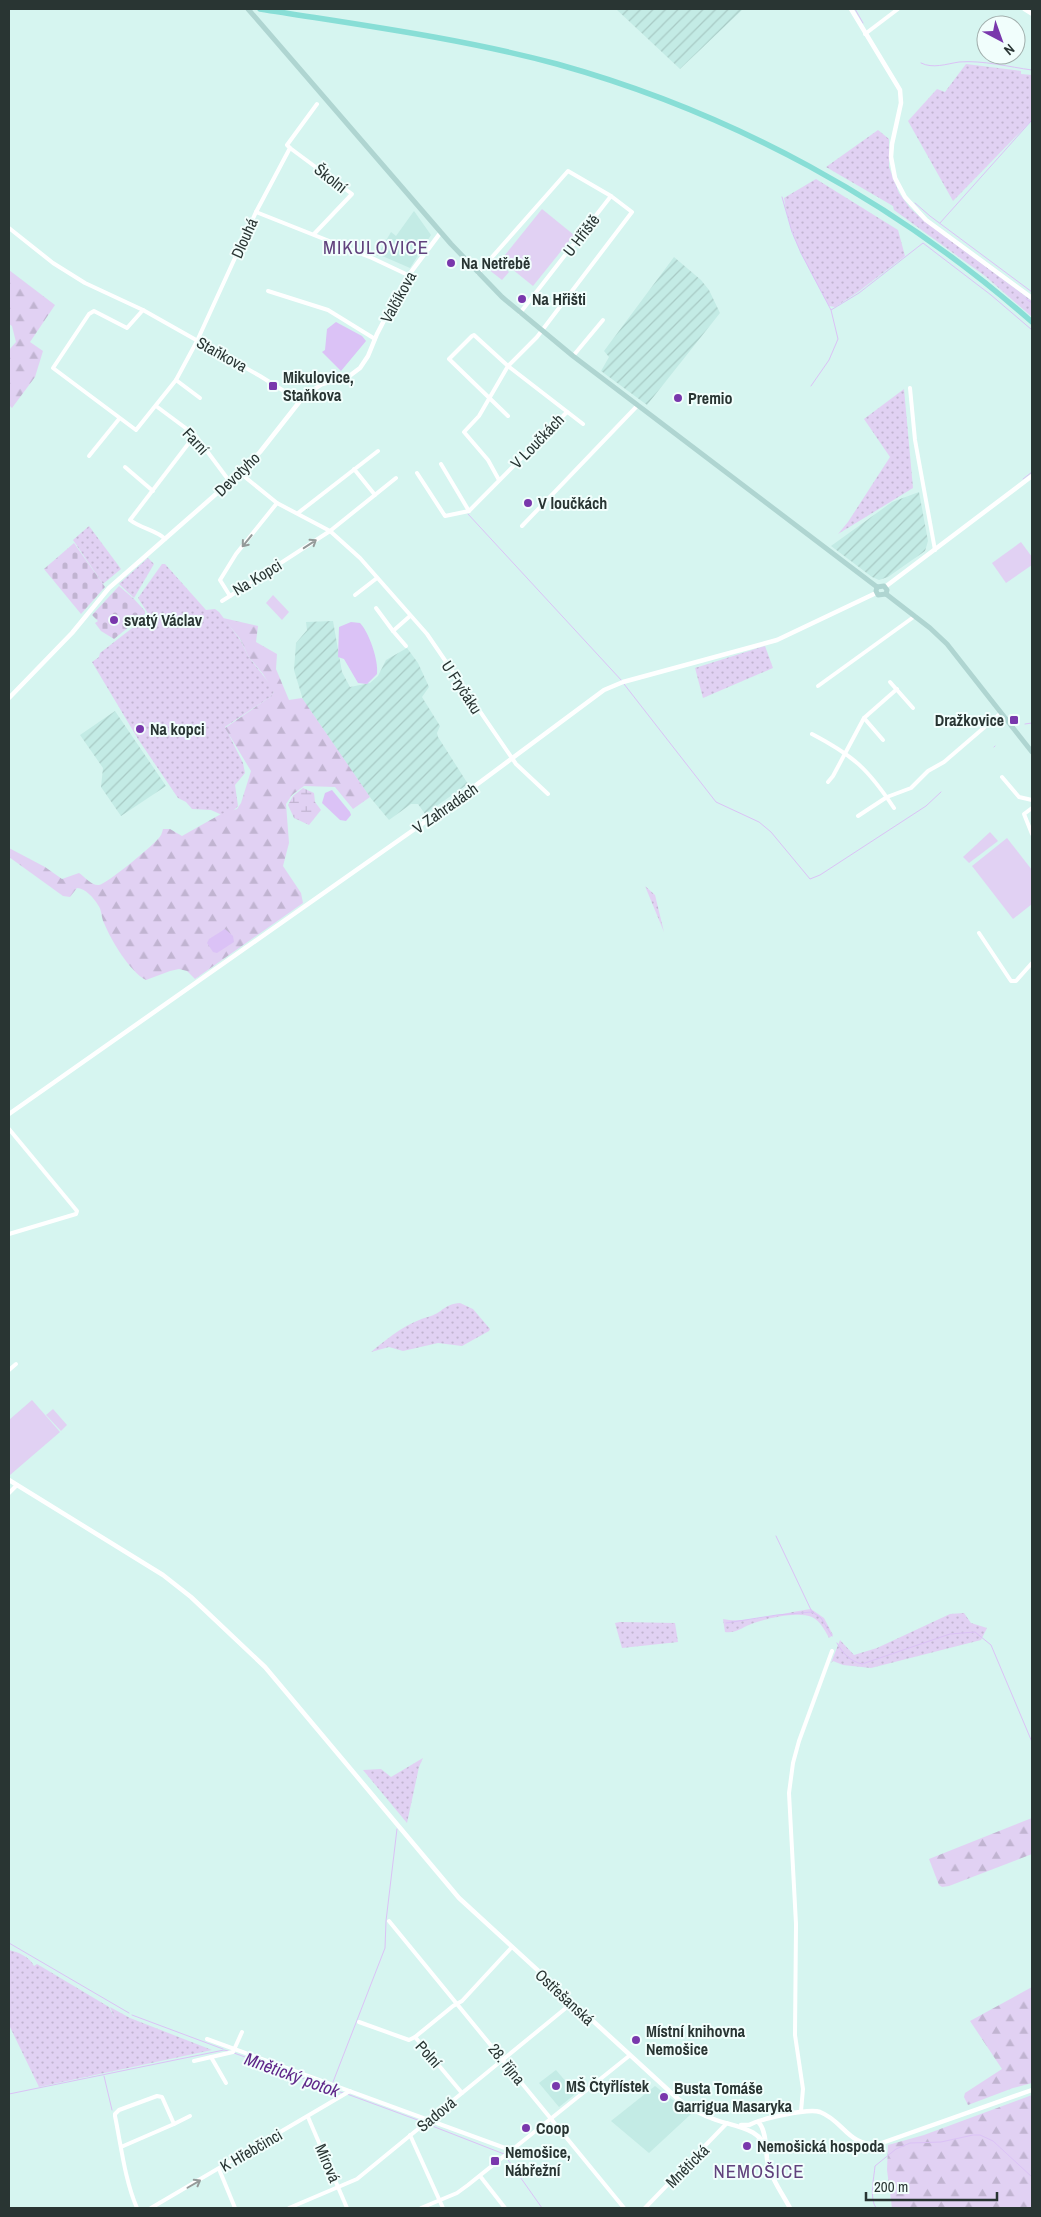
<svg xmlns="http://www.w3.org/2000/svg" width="1041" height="2217" font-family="'Archivo Narrow',sans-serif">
  <defs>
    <pattern id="industrial-furrows" width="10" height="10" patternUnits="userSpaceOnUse" patternTransform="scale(1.25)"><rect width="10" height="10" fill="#c3ebe5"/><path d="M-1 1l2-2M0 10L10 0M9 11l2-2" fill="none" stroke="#a8cac5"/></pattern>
    <pattern id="green-dots" width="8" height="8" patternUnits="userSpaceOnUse" patternTransform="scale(1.25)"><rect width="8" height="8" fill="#e1d1f3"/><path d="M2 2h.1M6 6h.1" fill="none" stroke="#c1b4d1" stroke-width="1.8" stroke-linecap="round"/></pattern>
    <pattern id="forest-firs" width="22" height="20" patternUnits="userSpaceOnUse" patternTransform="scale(1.25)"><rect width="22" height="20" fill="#e1d1f3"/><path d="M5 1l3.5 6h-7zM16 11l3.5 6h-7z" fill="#c1b4d1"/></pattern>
    <pattern id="wetland-marsh" width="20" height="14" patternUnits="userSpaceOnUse" patternTransform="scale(1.25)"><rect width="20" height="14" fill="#e1d1f3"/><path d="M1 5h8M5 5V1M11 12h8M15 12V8" fill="none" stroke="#c1b4d1"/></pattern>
    <pattern id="cemetery-stones" width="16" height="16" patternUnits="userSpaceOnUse" patternTransform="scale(1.25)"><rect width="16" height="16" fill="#e1d1f3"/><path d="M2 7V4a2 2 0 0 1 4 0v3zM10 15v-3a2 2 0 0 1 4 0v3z" fill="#c1b4d1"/></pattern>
  </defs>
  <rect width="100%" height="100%" fill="#d6f5f0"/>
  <g fill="#c3ebe5">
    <path d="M414 211 431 235 410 268 380 255 377 256 391 232 396 236Z"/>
    <path d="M556 2070 573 2090 572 2092 574 2095 559 2107 539 2083Z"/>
    <path d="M655 2086 691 2114 649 2153 611 2121Z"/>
  </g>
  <g fill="url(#industrial-furrows)">
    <path d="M616 9H743L680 69Z"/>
    <path d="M674 257 701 280 709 290 720 313 647 405 601 371 609 357 604 351Z"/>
    <path d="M919 492 928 541 925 551 888 577 879 580 872 577 831 546 892 502Z"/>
    <path d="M333 621 342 672 350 687 370 683 378 676 386 660 407 648 418 663 429 687 422 697 440 726 437 733 438 737 468 784 425 814 418 804H411L389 820 369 796 303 700 294 670 296 643 307 630 306 622Z"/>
    <path d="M115 711 166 786 121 816 101 787 103 768 80 735Z"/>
  </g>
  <g fill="url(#green-dots)">
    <path d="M966 64 1021 71V74L1032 75V120L953 201 908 121 937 89 945 92Z"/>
    <path d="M878 130 889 139V167L893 178 899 193 910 208 923 220 1032 301V317L985 276 894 210 893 206 826 167Z"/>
    <path d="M816 179 898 230 905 256 858 292 835 307 829 306C811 272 789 237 784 198Z"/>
    <path d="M904 389 913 488 838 534 848 522 890 457 864 419Z"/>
    <path d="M89 526 121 569 103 584 73 540Z"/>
    <path d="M148 558 154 564 134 598 119 584Z"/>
    <path d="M162 564H165L206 610 215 609 219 612 241 641 248 656 273 688 274 692 270 697 225 727 243 763 245 773 235 785 238 806 232 812 222 815 211 810 192 809 186 802 178 798 138 739 92 662 99 657 100 653 149 615 138 598Z"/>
    <path d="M765 646 773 668 703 698 695 668Z"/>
    <path d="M645 886 655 895 664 932Z"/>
    <path d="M460 1303 473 1309 490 1329 489 1331 462 1346 438 1343 403 1351 389 1347 371 1352C392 1335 406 1323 431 1316 443 1312 444 1304 460 1303Z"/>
    <path d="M811 1609 824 1618 833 1635 829 1638C825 1630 820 1621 812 1617 798 1611 768 1618 754 1623 744 1626 736 1634 725 1632L723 1619C746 1624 786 1612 811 1609Z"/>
    <path d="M964 1613 971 1623 987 1628 981 1640 871 1668 843 1665 833 1661 831 1663 840 1640 854 1655 877 1648 950 1614Z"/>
    <path d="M620 1622 675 1623 678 1642 622 1648 615 1623Z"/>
    <path d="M423 1758 419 1767 407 1823 363 1770 381 1769 391 1777Z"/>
    <path d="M9 1950C18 1952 30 1957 34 1966L37 1964 109 2007 115 2019 110 2007 130 2018 212 2050 39 2087 9 2025Z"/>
  </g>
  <g fill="url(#forest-firs)">
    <path d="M9 270 55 305 30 342 43 351 35 377 12 408 9 405V350L16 342 12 326 9 324Z"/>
    <path d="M223 618 258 626 256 642 277 654 276 669 289 700 302 698 370 797 353 809 335 787 304 786 292 795 286 804 289 843 283 866 301 893 303 903 195 979 187 971 179 969 170 971 146 980C130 972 111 940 104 923 101 917 102 910 98 905 94 898 85 888 77 888L70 897 63 896 9 857V848L45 867 62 879 79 873C85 877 92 886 99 885 107 884 151 847 158 839 161 836 162 833 163 829H170L182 836 221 814 237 809 241 803 251 771 225 728 270 697 274 692 263 674 248 656 241 640Z"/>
    <path d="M1032 1818V1854L949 1886 942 1887 939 1885 929 1859Z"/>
    <path d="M1032 1987V2083L1013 2088 968 2105 964 2097 965 2093 1002 2069 970 2021Z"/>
    <path d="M1032 2095V2208H892L887 2170 888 2145 924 2135Z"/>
  </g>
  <path fill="url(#wetland-marsh)" d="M303 788 314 793 315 802 321 810 309 825 294 818 288 805 293 796Z"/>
  <g fill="url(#cemetery-stones)">
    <path d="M74 543 105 587 81 614 44 569Z"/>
    <path d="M119 586 134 599 145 611V614L114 639 101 631 95 623 98 621 92 615Z"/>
  </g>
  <g fill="#e1d1f3">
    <path d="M542 209 574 235 533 286 501 260Z"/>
    <path d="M496 260 509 272 502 280 488 269Z"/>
    <path d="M1021 542 1032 557V565L1006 583 992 563Z"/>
    <path d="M273 595 289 612 282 620 266 603Z"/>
    <path d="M990 832 998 841 969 863 963 857Z"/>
    <path d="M1007 838 1032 870V904L1013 919 972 866Z"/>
    <path d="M32 1400 60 1432 10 1475 9 1473V1420Z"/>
    <path d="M53 1409 67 1425 61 1431 46 1415Z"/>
  </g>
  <g fill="#dbc2f6">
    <path d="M336 322 362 336 366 341 341 371 322 352 325 350 327 329Z"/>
    <path d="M351 622 360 623C369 632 379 661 377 674L367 684 358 683 344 659 338 657 339 627Z"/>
    <path d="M332 790 350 812 351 815 346 821 340 820 322 803 325 793Z"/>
    <path d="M225 929 233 936 234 942 217 953 213 952 207 943 209 939Z"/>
  </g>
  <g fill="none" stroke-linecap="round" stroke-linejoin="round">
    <g stroke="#dbc2f6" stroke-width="1">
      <path d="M855 9 863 23"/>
      <path d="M921 63C933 69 946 64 959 62 983 60 1009 67 1032 70"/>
      <path d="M782 197 792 232 801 253 831 310 859 293 923 243 991 295 1032 330"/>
      <path d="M915 203 930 216 1032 292"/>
      <path d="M940 223 1032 120"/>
      <path d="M1026 299 1032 303"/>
      <path d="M811 386 829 360 838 339 831 310"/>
      <path d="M1023 479 1032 472"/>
      <path d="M468 514 622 681"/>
      <path d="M624 684 716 802 759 822 771 832 810 879 820 875 926 806 941 792"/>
      <path d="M1025 724 1032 723"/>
      <path d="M994 747 995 746"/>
      <path d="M776 1536 812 1612 821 1618 832 1636"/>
      <path d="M726 1623 777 1615 812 1612"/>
      <path d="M837 1643C843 1654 850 1661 862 1664L950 1634 975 1632 991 1645 1032 1742"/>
      <path d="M9 1943 129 2013"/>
      <path d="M132 2015 223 2049"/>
      <path d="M234 2053 343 2093"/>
      <path d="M104 2076 112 2110"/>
      <path d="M333 2082 385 1948 386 1921 397 1829"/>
      <path d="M9 2094 224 2050 228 2051"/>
      <path d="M347 2094 423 2122"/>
      <path d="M427 2124 504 2154"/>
      <path d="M506 2157 542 2208"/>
      <path d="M876 2208C869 2198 874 2178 875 2166L896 2149 910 2143 941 2142 973 2135H980L993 2141 1032 2177"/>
    </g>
    <g stroke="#fff" stroke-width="4">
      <path d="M1024 9 1032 14"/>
      <path d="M865 34 898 9"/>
      <path d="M290 148 352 194 314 234"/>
      <path d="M256 212 372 258 408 275"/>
      <path d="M9 228 53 263 85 283 143 310 260 376 300 401"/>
      <path d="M478 273 568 171 611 196 520 313"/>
      <path d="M268 291 328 310 375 339"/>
      <path d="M143 310 127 328 94 311 89 314 53 368 136 430 176 380 197 341 256 212 290 148 287 145 317 104"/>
      <path d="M573 356 603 320"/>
      <path d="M176 380 200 398"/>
      <path d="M910 388 915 440 935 550"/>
      <path d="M156 406 195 435 230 482"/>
      <path d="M508 416 449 359 472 336 474 335 508 366 583 424"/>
      <path d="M89 456 119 419"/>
      <path d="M441 464 469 511"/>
      <path d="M125 467 153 491"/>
      <path d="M354 469 375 495"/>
      <path d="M240 473 277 503 330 531 360 558 427 634 516 764 548 794"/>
      <path d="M417 473 445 516 469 511 567 412"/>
      <path d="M499 480 488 460 464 432 479 416 508 366 537 337 632 212 611 196"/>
      <path d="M277 503 236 554 220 580 230 596 330 531 396 478"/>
      <path d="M298 513 378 451"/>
      <path d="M522 526 638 405"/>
      <path d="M165 539C158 531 140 528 130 520L195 435"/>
      <path d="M355 595 377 578"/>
      <path d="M222 601 230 596"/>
      <path d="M376 608 393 631"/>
      <path d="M406 646 393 631 410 616"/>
      <path d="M890 682 913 708"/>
      <path d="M818 686 915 616"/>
      <path d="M864 718 883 740"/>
      <path d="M812 734C854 756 868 769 894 808"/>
      <path d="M1002 777 1019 797 1032 800"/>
      <path d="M828 782 833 776 864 718 897 689"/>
      <path d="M1032 808 1024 814 1032 834"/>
      <path d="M858 816 887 797 911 788 928 771 944 762 1001 713"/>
      <path d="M979 933 1011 981H1016L1032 963"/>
      <path d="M9 1129 77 1211 76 1214 9 1234"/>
      <path d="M9 1370 16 1364"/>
      <path d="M9 1493 17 1485"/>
      <path d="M389 1921 624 2208"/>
      <path d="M359 2022 409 2040 415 2037 462 2093"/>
      <path d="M415 2037 453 2006 462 2001 512 1947"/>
      <path d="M207 2039 505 2148 510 2152"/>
      <path d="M211 2057 226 2083"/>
      <path d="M194 2061 233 2052 242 2032"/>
      <path d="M801 2111 803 2089 795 2035 796 1924 789 1793 793 1763 799 1741 832 1651"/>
      <path d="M308 2117 347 2208"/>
      <path d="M174 2124 190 2116"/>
      <path d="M410 2135 443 2208"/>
      <path d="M121 2147 174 2124 162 2097 157 2096 119 2110 115 2114V2116C121 2145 125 2181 137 2208"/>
      <path d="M219 2169 235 2208"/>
      <path d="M480 2176 505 2208"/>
      <path d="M151 2208 350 2091"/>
      <path d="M289 2208 357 2179 572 2003"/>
      <path d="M421 2208 457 2193 468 2185 629 2056"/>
      <path d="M645 2208 727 2123"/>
    </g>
    <g stroke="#fff" stroke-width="4.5">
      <path d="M851 9 900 90 901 103 892 144 891 157 895 178 905 197 926 220 1032 298"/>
      <path d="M885 587 1032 476"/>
      <path d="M9 698 72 633 109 588 240 473 260 452 304 396 322 384 348 377 360 368 368 356 377 334 405 280 441 232"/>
      <path d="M9 1114 456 800 604 690 623 682 777 640 876 593"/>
      <path d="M9 1480 163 1575 191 1597 265 1667 459 1898 678 2099C689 2108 702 2115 716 2120 736 2127 762 2128 767 2152"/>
      <path d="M758 2122C766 2128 766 2149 767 2159 770 2177 782 2193 790 2208"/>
      <path d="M741 2125H749C760 2119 808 2108 820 2112 844 2121 848 2147 879 2144L1032 2090"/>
    </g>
    <g stroke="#afd5d1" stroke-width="5">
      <path d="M248 9 451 244 502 297 573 356 877 587 884 586 887 590 886 594"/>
      <path d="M877 587 876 591 878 595 886 594"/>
      <path d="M886 594 930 628 947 644 1032 752"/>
    </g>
    <path stroke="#88ded6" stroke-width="5.5" d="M260 9C360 25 460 38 557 64 733 113 896 202 1032 322"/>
  </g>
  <defs><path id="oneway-shaft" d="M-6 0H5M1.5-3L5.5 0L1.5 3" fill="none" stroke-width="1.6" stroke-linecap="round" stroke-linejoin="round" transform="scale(1.25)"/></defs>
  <g stroke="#949a99">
    <use href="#oneway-shaft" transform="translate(247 541) rotate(129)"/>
    <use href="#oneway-shaft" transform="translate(310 544) rotate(-33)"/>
    <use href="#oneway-shaft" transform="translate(194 2184) rotate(-30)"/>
  </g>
  <g fill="#7938ac" stroke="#f1fefc" stroke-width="2">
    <circle cx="451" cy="263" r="5"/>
    <circle cx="522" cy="299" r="5"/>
    <rect x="268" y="381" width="10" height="10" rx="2.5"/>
    <circle cx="678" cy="398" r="5"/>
    <circle cx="528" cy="503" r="5"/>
    <circle cx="114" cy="620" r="5"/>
    <rect x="1009" y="715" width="10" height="10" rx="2.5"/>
    <circle cx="140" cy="729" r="5"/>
    <circle cx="636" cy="2040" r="5"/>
    <circle cx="556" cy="2086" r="5"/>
    <circle cx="664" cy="2097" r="5"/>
    <circle cx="526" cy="2128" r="5"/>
    <circle cx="747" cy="2146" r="5"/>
    <rect x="490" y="2156" width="10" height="10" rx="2.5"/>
  </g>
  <g text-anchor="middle" stroke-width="4" stroke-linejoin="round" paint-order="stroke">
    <g font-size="16" fill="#293533" stroke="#f1fefc">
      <text transform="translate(331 178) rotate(38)" y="6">Školní</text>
      <text transform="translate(581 235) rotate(-52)" y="6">U Hřiště</text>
      <text transform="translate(244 238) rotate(-66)" y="6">Dlouhá</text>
      <text transform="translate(398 297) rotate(-61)" y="6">Valčíkova</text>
      <text transform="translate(222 354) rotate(29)" y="6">Staňkova</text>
      <text transform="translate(196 441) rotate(47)" y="6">Farní</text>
      <text transform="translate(537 441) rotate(-46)" y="6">V Loučkách</text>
      <text transform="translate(237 474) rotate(-44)" y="6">Devotyho</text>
      <text transform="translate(257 577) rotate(-31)" y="6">Na Kopci</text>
      <text transform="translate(462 687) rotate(57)" y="6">U Fryčáku</text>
      <text transform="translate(445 808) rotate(-35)" y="6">V Zahradách</text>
      <text transform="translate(565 1997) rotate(43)" y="6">Ostřešanská</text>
      <text transform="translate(429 2054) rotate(48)" y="6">Polní</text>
      <text transform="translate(507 2064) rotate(51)" y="6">28. října</text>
      <text transform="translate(436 2114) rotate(-39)" y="6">Sadová</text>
      <text transform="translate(251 2150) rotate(-30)" y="6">K Hřebčinci</text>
      <text transform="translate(328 2163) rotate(67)" y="6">Mírová</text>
      <text transform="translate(687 2166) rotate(-45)" y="6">Mnětická</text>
    </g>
    <g font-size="16" font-weight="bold" fill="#293533" stroke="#f1fefc" text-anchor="start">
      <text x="461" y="269">Na Netřebě</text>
      <text x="532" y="305">Na Hřišti</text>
      <text x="283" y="383">Mikulovice,<tspan x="283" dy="18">Staňkova</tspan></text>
      <text x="688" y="404">Premio</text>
      <text x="538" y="509">V loučkách</text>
      <text x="124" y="626">svatý Václav</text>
      <text x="1004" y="726" text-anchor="end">Dražkovice</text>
      <text x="150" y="735">Na kopci</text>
      <text x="646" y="2037">Místní knihovna<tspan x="646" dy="18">Nemošice</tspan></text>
      <text x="566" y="2092">MŠ Čtyřlístek</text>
      <text x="674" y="2094">Busta Tomáše<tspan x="674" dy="18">Garrigua Masaryka</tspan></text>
      <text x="536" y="2134">Coop</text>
      <text x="757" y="2152">Nemošická hospoda</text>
      <text x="505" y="2158">Nemošice,<tspan x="505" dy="18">Nábřežní</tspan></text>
    </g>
    <g font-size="18" font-style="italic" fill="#5f2789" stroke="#f1fefc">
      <text transform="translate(292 2075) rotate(20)" y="6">Mnětický potok</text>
    </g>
    <g font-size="19" letter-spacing="1" fill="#61427d" stroke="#f1fefc">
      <text x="376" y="254">MIKULOVICE</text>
      <text x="759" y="2178">NEMOŠICE</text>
    </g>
  </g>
  <rect width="1041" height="2217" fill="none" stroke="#293533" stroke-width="20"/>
  <g transform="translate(1001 40) rotate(139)"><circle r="24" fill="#f1fefc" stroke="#a1aeac"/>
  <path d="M0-4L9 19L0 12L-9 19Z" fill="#7938ac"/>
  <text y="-8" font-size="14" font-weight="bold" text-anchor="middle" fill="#293533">N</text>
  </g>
  <path d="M866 2192v8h131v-8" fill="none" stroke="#293533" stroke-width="2.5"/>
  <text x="874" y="2192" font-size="15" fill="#293533" stroke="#f1fefc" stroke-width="4" paint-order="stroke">200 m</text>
</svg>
